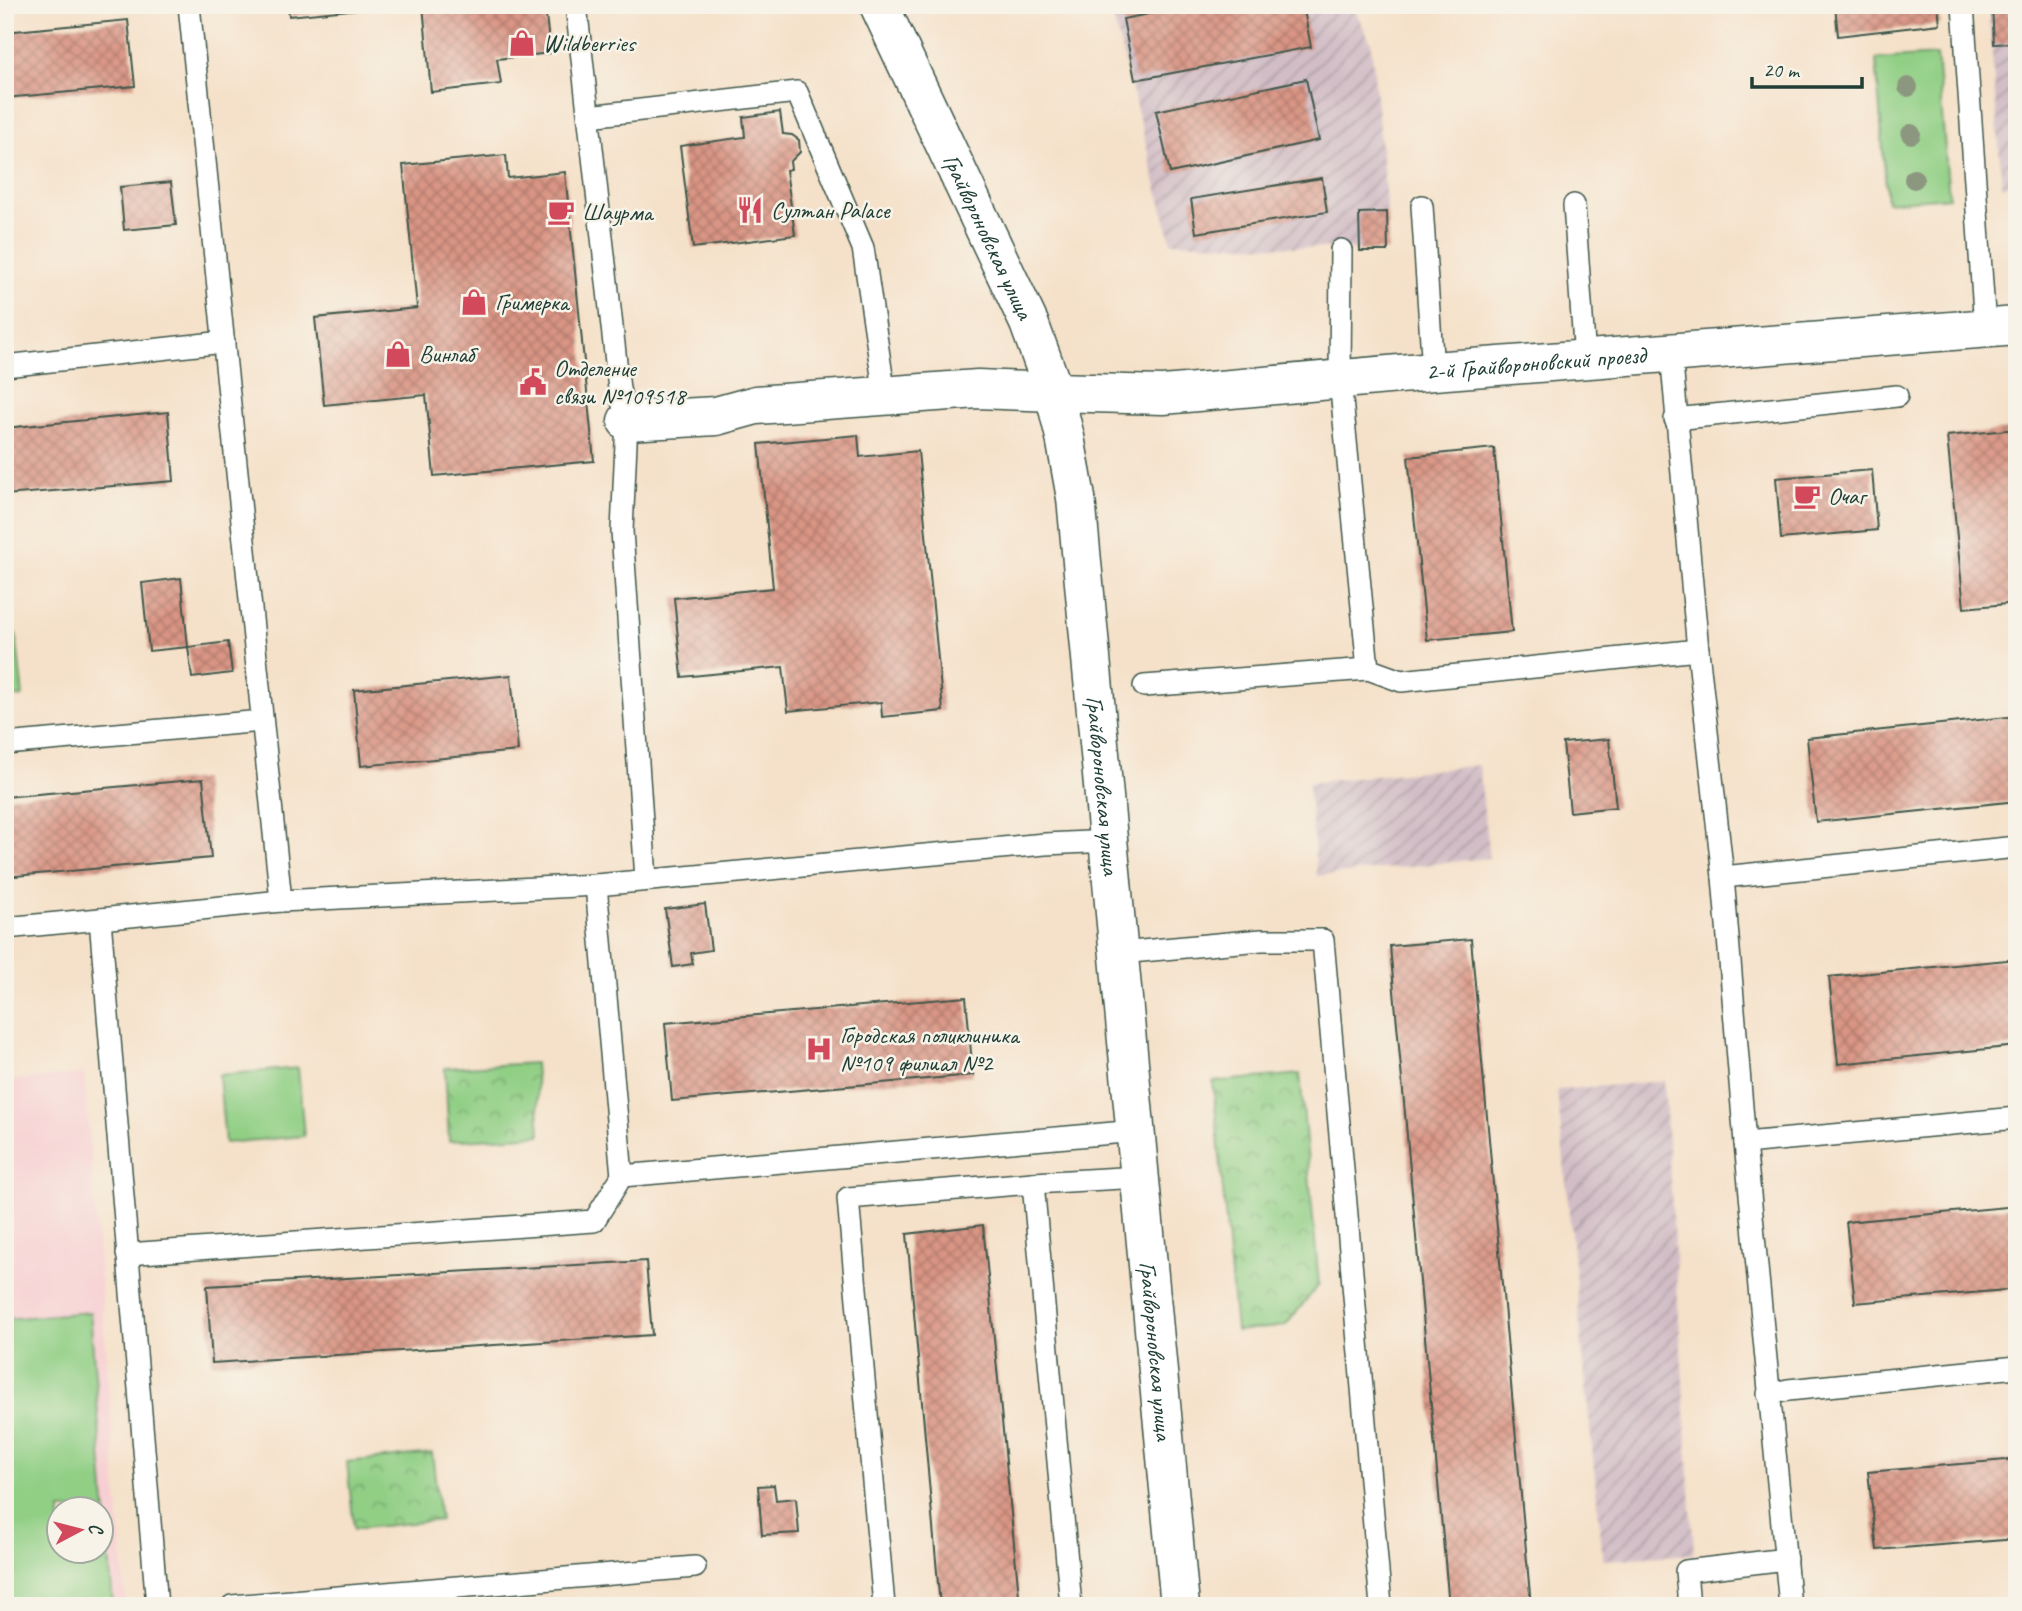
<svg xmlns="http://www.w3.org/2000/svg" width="2022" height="1611" font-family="Caveat,sans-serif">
  <defs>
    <pattern id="industrial-furrows" width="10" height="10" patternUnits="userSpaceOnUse" patternTransform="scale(1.75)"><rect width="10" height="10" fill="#d2bdc6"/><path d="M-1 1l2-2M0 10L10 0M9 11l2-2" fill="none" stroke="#aa9ba2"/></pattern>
    <pattern id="park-crowns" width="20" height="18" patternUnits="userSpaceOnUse" patternTransform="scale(1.75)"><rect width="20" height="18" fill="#91cf85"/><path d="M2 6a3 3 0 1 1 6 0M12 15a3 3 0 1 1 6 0" fill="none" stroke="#76a96e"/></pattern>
    <pattern id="building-cross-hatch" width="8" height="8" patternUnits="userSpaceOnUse" patternTransform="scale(1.75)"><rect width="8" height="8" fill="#da9584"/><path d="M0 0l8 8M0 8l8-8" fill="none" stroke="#b07b6d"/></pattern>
  </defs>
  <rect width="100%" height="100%" fill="#f7f3e8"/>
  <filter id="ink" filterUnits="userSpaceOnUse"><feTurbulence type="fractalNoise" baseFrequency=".0143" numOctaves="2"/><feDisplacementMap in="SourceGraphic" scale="14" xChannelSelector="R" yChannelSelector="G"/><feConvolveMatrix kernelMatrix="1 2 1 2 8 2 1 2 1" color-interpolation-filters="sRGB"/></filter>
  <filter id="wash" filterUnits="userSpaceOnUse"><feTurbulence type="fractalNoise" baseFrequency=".00686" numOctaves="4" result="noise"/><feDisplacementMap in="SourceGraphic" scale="28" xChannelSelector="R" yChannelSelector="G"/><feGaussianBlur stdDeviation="1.57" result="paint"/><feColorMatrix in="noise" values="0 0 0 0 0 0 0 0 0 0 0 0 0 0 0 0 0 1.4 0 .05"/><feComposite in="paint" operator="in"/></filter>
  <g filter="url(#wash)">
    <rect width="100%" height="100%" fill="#f5e1c9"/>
    <path fill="#f7cfd2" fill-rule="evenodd" d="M84 1074 126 1606H5V1081ZM60 1510H102V1552H60Z"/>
    <g fill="url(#industrial-furrows)">
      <path d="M1110 5H1352L1371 42 1387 212 1388 251 1171 242Z"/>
      <path d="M1988 5H2017V184L2002 186Z"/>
      <path d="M1479 765 1489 858 1317 876 1308 783Z"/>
      <path d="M1664 1081 1694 1554 1603 1560 1557 1090Z"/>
    </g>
    <g fill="#91cf85" stroke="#58865c" stroke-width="2" fill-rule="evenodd">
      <path d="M1937 55 1949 197 1887 202 1876 59Z"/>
      <path d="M298 1068 304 1136 225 1143 219 1075Z"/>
      <path d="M90 1312 113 1606H5V1319ZM60 1510H102V1552H60Z"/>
    </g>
    <g fill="url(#park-crowns)" stroke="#58865c" stroke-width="2">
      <path d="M16 634 23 696 5 698V635Z"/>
      <path d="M535 1063 540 1135 449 1141 445 1068Z"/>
      <path d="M1300 1074 1319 1285 1285 1326 1236 1331 1213 1082Z"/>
      <path d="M432 1453 440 1520 354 1529 347 1462Z"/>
    </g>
    <g id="blocks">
      <g fill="url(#building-cross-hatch)">
        <path d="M288 5H378V7L289 16Z"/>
        <path d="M423 5H545L550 53 497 59 501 84 431 92Z"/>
        <path d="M1194 5H1303L1311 47 1135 80 1123 19Z"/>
        <path d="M1835 5H1938L1940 24 1838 36Z"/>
        <path d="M1992 5H2017V43L1994 44Z"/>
        <path d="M128 20 135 86 5 98V32Z"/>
        <path d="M1306 79 1319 140 1170 173 1156 111Z"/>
        <path d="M780 112 783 134 792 135 799 140 800 152 790 162 791 169 786 170 795 235 693 248 680 146 745 137 743 117Z"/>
        <path d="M506 155 508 178 565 172 594 461 434 476 426 395 324 405 315 318 417 308 403 165Z"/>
        <path d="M1322 178 1327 212 1196 233 1191 199Z"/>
        <path d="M171 182 176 225 124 230 120 187Z"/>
        <path d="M1387 212 1388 251H1360L1359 213Z"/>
        <path d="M168 412 174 481 5 495V428Z"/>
        <path d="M2017 429V603L1964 608 1947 436Z"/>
        <path d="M858 435 860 457 918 451 943 711 882 717 881 702 788 711 783 667 682 677 674 598 773 588 759 444Z"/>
        <path d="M1494 448 1512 632 1427 640 1408 457Z"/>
        <path d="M1872 470 1877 530 1781 539 1776 478Z"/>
        <path d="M181 578 188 647 149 651 142 583Z"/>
        <path d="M228 642 232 673 192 678 188 647Z"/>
        <path d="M511 675 518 751 361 766 354 690Z"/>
        <path d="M2017 716V801L1816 822 1807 738Z"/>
        <path d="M1609 739 1616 807 1570 812 1563 743Z"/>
        <path d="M203 779 211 858 5 877V797Z"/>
        <path d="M705 904 711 950 691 953 693 964 673 967 665 909Z"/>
        <path d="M1471 939 1531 1606H1449L1390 946Z"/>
        <path d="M2017 959V1046L1838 1064 1829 977Z"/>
        <path d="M966 997 973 1075 672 1101 665 1023Z"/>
        <path d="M2017 1206V1289L1855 1303 1846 1222Z"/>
        <path d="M983 1225 1020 1606H940L907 1234Z"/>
        <path d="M646 1261 652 1335 212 1363 207 1286Z"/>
        <path d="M2017 1459V1539L1877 1550 1868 1472Z"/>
        <path d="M774 1485 776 1500 796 1498 799 1533 762 1535 758 1486Z"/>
      </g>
    </g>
  </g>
  <g filter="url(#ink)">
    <use href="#blocks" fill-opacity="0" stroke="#3f564a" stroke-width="2"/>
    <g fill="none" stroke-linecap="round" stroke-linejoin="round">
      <defs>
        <g id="service">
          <path d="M189 5 281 901"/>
          <path d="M576 5 619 389 627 421 622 531 646 879"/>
          <path d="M1963 5 1985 328"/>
          <path d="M589 116 797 92 863 248 885 396"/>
          <path d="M1574 205 1585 359"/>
          <path d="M1422 206 1433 371"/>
          <path d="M1341 250 1340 379 1368 669 1401 681 1698 650"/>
          <path d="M1671 353 1698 650 1723 877 1745 1143 1790 1606"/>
          <path d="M5 366 224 342"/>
          <path d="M1675 419 1897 396"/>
          <path d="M1144 686 1368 669"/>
          <path d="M5 744 262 721"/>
          <path d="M1723 877 2017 847"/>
          <path d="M596 885 622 1176"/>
          <path d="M5 928 100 919"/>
          <path d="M1120 953 1261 940H1323L1381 1606"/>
          <path d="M1745 1143 2017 1118"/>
          <path d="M1033 1183 1071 1606"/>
          <path d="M127 1254 594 1221 622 1176 1136 1131"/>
          <path d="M1768 1394 1788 1390 2017 1367"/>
          <path d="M157 1606 100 919 281 901 596 885 1045 844 1110 841"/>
          <path d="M232 1606 695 1567"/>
          <path d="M884 1606 848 1198 1033 1183 1140 1177"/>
          <path d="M1689 1606 1686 1571 1786 1559"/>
        </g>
        <path id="minor" d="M627 421 716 416 756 405 978 389 1054 392"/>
        <g id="secondary">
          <path id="s1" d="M879 5 1029 323 1054 392 1065 437 1076 498 1180 1606"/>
          <path id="s2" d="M1054 392 1163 395 1433 371 2017 326"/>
        </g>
      </defs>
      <use href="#service" stroke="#3f564a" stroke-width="24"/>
      <use href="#minor" stroke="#3f564a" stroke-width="41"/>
      <use href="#secondary" stroke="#3f564a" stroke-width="41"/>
      <use href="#service" stroke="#fff" stroke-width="21"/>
      <use href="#minor" stroke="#fff" stroke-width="38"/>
      <use href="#secondary" stroke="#fff" stroke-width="38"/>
    </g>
    <g fill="#8c9780">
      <circle cx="1908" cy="87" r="10"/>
      <circle cx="1911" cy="134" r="10"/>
      <circle cx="1914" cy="179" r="10"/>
    </g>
  </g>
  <defs>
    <symbol id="shop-bare" viewBox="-9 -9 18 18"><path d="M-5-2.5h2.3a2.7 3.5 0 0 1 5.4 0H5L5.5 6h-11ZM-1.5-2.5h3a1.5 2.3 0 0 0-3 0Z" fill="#d1495b" stroke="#f7f3e8" stroke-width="2.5" paint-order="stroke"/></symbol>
    <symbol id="restaurant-bare" viewBox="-9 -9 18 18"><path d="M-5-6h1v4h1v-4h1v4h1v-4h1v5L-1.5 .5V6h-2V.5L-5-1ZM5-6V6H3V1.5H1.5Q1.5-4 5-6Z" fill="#d1495b" stroke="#f7f3e8" stroke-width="2.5" paint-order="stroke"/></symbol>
    <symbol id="cafe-bare" viewBox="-9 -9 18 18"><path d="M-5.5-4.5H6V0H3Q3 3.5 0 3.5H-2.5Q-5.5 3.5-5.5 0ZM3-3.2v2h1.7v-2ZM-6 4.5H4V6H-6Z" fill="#d1495b" stroke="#f7f3e8" stroke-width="2.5" paint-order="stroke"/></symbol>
    <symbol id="civic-bare" viewBox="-9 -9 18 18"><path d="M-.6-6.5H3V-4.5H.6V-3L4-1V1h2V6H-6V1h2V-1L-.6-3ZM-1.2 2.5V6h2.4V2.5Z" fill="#d1495b" stroke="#f7f3e8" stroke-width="2.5" paint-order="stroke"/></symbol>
    <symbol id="hospital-bare" viewBox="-9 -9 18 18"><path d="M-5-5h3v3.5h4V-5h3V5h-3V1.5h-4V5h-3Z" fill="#d1495b" stroke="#f7f3e8" stroke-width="2.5" paint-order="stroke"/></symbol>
  </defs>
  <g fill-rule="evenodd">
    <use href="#shop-bare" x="503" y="24" width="38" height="38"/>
    <use href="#restaurant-bare" x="731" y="191" width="38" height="38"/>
    <use href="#cafe-bare" x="542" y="193" width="38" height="38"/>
    <use href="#shop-bare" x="455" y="283" width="38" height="38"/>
    <use href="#shop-bare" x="379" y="335" width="38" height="38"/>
    <use href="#civic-bare" x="514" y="363" width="38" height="38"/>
    <use href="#cafe-bare" x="1788" y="477" width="38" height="38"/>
    <use href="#hospital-bare" x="800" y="1030" width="38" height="38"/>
  </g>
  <g text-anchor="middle" stroke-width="5" stroke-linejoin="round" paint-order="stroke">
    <g font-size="24" fill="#1f3d34" stroke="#f7f3e8" text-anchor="start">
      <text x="543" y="51">Wildberries</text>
      <text x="771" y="218">Султан Palace</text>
      <text x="582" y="220">Шаурма</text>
      <text x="495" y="310">Гримерка</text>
      <text x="419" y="362">Винлаб</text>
      <text x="554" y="376">Отделение<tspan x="554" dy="28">связи №109518</tspan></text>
      <text x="1828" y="504">Очаг</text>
      <text x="840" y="1043">Городская поликлиника<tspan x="840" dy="28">№109 филиал №2</tspan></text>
    </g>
    <g font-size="24" fill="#1f3d34" stroke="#f7f3e8">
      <text dy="8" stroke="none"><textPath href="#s1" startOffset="256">Грайвороновская улица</textPath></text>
      <text dy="8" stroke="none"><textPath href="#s2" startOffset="483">2-й Грайвороновский проезд</textPath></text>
      <text dy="8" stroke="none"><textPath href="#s1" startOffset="822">Грайвороновская улица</textPath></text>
      <text dy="8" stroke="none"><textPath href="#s1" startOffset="1390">Грайвороновская улица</textPath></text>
    </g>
  </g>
  <rect width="2022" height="1611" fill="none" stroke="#f7f3e8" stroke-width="28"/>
  <g transform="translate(80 1530) rotate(83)"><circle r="33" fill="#f7f3e8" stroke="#a1aaa0" stroke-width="2"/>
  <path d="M0-5L12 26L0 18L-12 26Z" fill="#d1495b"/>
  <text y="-10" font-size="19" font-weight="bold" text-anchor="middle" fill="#1f3d34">С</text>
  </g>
  <path d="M1752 77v10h110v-10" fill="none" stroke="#1f3d34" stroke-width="3.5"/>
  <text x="1763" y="77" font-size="21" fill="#1f3d34" stroke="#f7f3e8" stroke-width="5" paint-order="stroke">20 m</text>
</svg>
